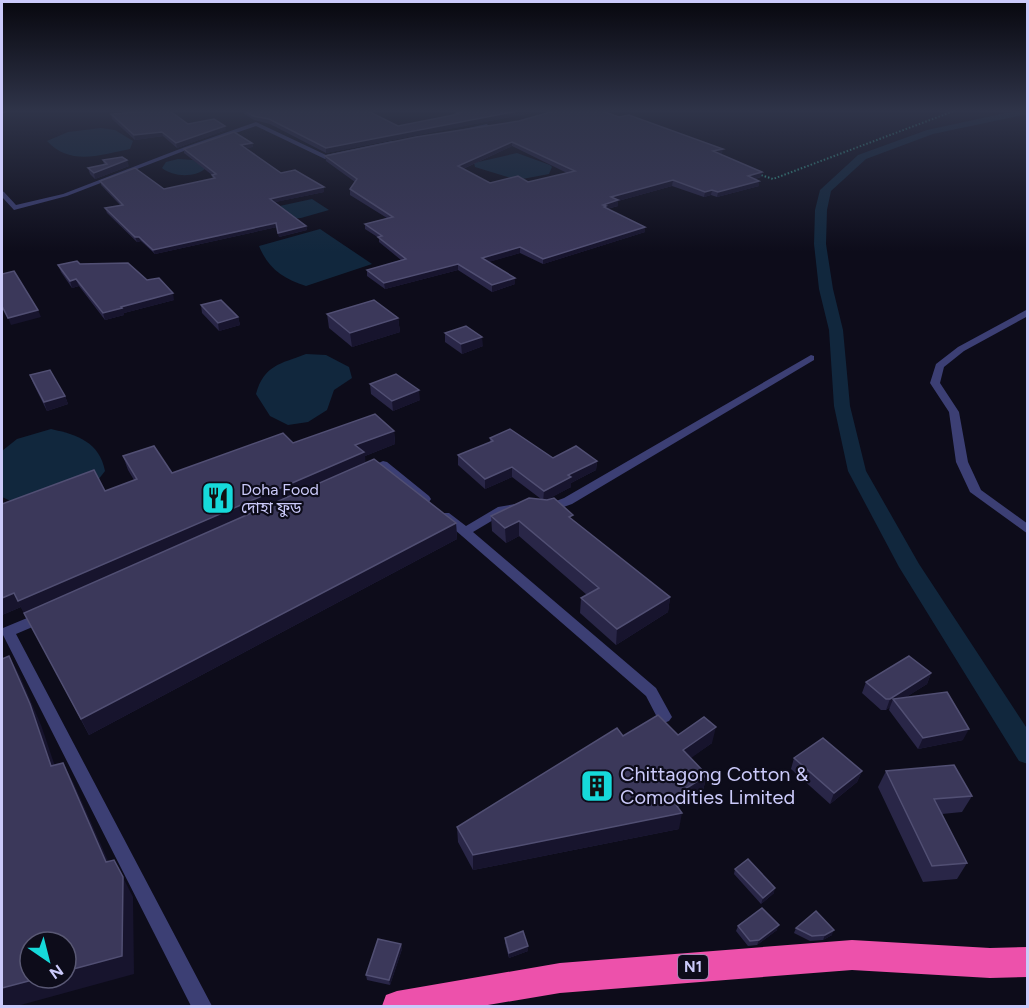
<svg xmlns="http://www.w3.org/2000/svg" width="1029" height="1008" font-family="Figtree,'Noto Sans Bengali',sans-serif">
  <rect width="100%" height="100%" fill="#0d0c1a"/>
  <g fill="#11273d">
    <path d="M101 128 115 130 133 141 130 149C100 155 70 166 47 141L68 132Z"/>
    <path d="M517 153 550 165 552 167 549 174 517 180 475 167 474 163Z"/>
    <path d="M178 159 193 160 206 168C195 178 173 177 162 168L166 162Z"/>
    <path d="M312 199 329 210 301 218 289 219 275 207Z"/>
    <path d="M320 229 372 264 306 286C283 279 268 268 259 246Z"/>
    <path d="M306 354 326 355 349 367 352 378 334 390 327 410 308 422 288 425 270 416 256 394C264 365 280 364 306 354Z"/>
    <path d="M51 429C78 435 99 442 105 471L98 480 24 507 2 497V451L17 439Z"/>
  </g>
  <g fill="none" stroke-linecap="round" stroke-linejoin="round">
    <path fill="#11273d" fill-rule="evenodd" d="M1015 111H1028V114L933 134 866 159 831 191 827 210 826 244 833 289 843 330 850 406 866 471 919 564 1028 730V764L1019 761 899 567 848 471 834 406 829 330 819 289 814 244 815 210 820 190 858 155 927 130Z"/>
    <path stroke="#38a090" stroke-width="2" stroke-dasharray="1.5 2" stroke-linecap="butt" d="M758 174 773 179 954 111"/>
    <g fill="#3c3f74" fill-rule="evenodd">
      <path d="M256 122 326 155 392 141 395 143 325 159 256 126 189 149 67 196 14 210 2 197V191L4 192 16 205 63 194 185 147Z"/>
      <path d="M487 124 489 127 448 135 445 133Z"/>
      <path d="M1028 309V316L964 351 944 367 940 383 959 412 968 462 981 490 1028 524V534L970 492 956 462 949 412 930 383 936 364 958 347Z"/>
      <path d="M811 355 814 356V360L572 504 547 513 541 509 543 506 564 498Z"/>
      <path d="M383 461 387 462 429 496 431 499 429 502H421L382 469 367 474 361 471Z"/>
      <path d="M521 503 527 507 525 510 505 513 473 532 656 688 672 717 669 721 664 723 659 721 646 696 439 516 441 513H449L466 526 498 507Z"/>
      <path d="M44 611 49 612 51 616 49 620 16 634 212 1006H191L2 633 3 628Z"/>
    </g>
    <path fill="#aa5cee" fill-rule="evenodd" d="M2 111H9L2 114Z"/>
    <path fill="#ed51ab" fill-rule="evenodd" d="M852 940 990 948 1028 947V977L990 978 852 970 560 993 482 1006H382L386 995 397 991 560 963Z"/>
  </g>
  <g fill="#292647" fill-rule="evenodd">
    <path d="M243 111H368L398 126 456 114 453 113V111H541L326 153 270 124 254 120 243 113Z"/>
    <path d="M111 114 188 124 226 130 177 148 163 136 135 140 112 119Z"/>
    <path d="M519 121 722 154H720L762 172 761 177 755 179 759 186 717 197 711 195 704 197 672 186 618 201V206L607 209 645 232 543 264 520 253 488 262 515 284 492 292 458 270 385 289 367 276V270L401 260 379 242V238L365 229V224L387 218 350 195V189L355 182 326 161 325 156ZM512 146 567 173 528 182 490 183 463 169Z"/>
    <path d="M252 143 253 147 245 148 281 173 324 192 275 202 306 226 307 230 279 237 277 227 155 254 141 241 137 242 107 213 105 208 120 205 101 185 100 181 164 189 213 179 212 175 184 153V149Z"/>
    <path d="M103 160 129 166 95 179 90 174 88 168 104 165Z"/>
    <path d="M80 264 147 280 174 300 124 313V315L105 320 79 286 72 288 61 272 58 265Z"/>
    <path d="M201 305 238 317 240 325 219 331 202 313Z"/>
    <path d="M327 314 398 318 400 332 352 347 329 328Z"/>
    <path d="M445 333 483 346 462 354 445 342Z"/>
    <path d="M30 375 65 396 68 404 47 411 33 383Z"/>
    <path d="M370 384 420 400 393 411 371 394Z"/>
    <path d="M394 431 395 444 365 456V462L456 523 457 539 89 735 21 607 2 615V504L105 491 134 480 128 470 123 456 172 473 293 443Z"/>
    <path d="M490 438 553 458 597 461 596 470 571 483V487L546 500 573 520 670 597 668 612 616 645 580 613 581 598 587 595 519 536 506 543 492 531 491 516 541 499 512 477 485 489 458 465V455L490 442Z"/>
    <path d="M931 673 927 684 906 697 963 740 918 749 889 710 890 707 886 710H881L862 693 866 682Z"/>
    <path d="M678 735 712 743 690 758 707 775 703 790 678 807 679 829 473 870 458 842 457 827 623 736Z"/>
    <path d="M794 758 862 771 857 782 830 804 791 769Z"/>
    <path d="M886 771 972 796 962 812 942 814 967 863 957 879 923 882 878 787Z"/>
    <path d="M735 869 774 893 761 904 734 874Z"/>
    <path d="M738 926 777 930 757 945 748 946 736 931Z"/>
    <path d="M796 928 832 935 823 940 810 941 794 933Z"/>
    <path d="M505 938 528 951 509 958 505 943Z"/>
    <path d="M401 944 402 949 390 985 367 980 366 975Z"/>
  </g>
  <g fill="#17142d">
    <path d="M518 111H541L326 153V148Z"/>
    <path d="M225 126 226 130 177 148 176 143Z"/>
    <path d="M162 132 163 136 135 140 134 135Z"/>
    <path d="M512 142V146L458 171V166Z"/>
    <path d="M252 143 253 147 242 149 241 145Z"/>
    <path d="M723 149 722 154 713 156V151Z"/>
    <path d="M127 160 129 166 95 179 94 173Z"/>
    <path d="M762 172 761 177 747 181 748 176Z"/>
    <path d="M673 180 672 186 618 201V206L606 209 603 205 611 197Z"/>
    <path d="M759 181V186L717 197 718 192Z"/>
    <path d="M324 187V192L271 203 270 199Z"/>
    <path d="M712 190 711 195 704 197 705 192Z"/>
    <path d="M276 223 277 227 155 254 153 250Z"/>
    <path d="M306 226 307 230 279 237 278 233Z"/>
    <path d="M645 227V232L543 264V259Z"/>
    <path d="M135 237H139L141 241 137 242Z"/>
    <path d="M520 247V253L482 264V258Z"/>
    <path d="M458 264V270L385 289 384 283Z"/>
    <path d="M515 278V284L492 292V285Z"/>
    <path d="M76 279 79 286 72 288 70 281Z"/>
    <path d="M173 293 174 300 124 313V315L105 320 103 313 121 307Z"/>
    <path d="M38 310 41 317 11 325 8 318Z"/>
    <path d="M238 317 240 325 219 331 218 323Z"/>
    <path d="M398 318 400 332 352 347 350 333Z"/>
    <path d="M482 337 483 346 462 354 461 344Z"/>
    <path d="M419 390 420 400 393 411 392 401Z"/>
    <path d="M65 396 68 404 47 411 44 402Z"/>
    <path d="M394 431 395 444 365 456 366 466 25 616 18 601 355 445Z"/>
    <path d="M597 461 596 470 571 483V487L543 502 544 491 568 475Z"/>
    <path d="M512 467V477L485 489V479Z"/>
    <path d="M519 521V536L506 543 505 528Z"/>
    <path d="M456 523 457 539 89 735 81 719Z"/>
    <path d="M14 593 21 607 2 615V598Z"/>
    <path d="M670 597 668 612 616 645 617 629Z"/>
    <path d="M9 656 20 676 41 725 62 787 51 766Z"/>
    <path d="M931 673 927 684 897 703 893 699 890 707 886 710 890 699Z"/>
    <path d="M716 727 712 743 680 766 683 750Z"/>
    <path d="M969 729 963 740 918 749 923 738Z"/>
    <path d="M63 763 74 784 117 881 106 862Z"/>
    <path d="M862 771 857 782 830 804 834 793Z"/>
    <path d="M707 775 703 790 668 814 671 798Z"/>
    <path d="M682 813 679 829 473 870V855Z"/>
    <path d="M114 860 133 897 134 974 17 1006H2V988L40 978H66V971Z"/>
    <path d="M775 888 774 893 761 904 763 898Z"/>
    <path d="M779 925 777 930 757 945 759 940Z"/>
    <path d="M834 930 832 935 823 940 825 935Z"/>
    <path d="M401 944 402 949 390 985 389 980Z"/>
    <path d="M528 946V951L509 958V953Z"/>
  </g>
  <g fill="#3b385a" stroke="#514f73" stroke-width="1.5" fill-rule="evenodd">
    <path d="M149 111H170L188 124 214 119 225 126 176 143 162 132 134 135 111 114Z"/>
    <path d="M245 111H368L398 126 459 114 457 113 461 112 458 111H518L326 148 269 119 253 116Z"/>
    <path d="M554 111H602L619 117 629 115 723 149 713 151 762 172 748 176 759 181 718 192 712 190 705 192 673 180 611 197 618 200 603 205 606 206 604 207 645 227 543 259 520 247 482 258 515 278 492 285 458 264 384 283 367 270 406 259 378 237 382 236 365 224 393 217 350 189 357 179 325 156 416 137 519 121ZM512 142 575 171 528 182 518 176 490 183 458 166Z"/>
    <path d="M234 132 252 143 241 145 281 173 295 170 324 187 270 199 306 226 278 233 276 223 153 250 139 237H135L105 208 123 205 100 181 135 168 164 189 215 178 212 175 216 174 184 149Z"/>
    <path d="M122 157 127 160 94 173 88 168 107 164 103 160Z"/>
    <path d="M77 261 80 264 128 263 147 280 159 278 173 293 121 307 122 308 103 313 76 279 70 281 58 265Z"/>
    <path d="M14 271 38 310 8 318 2 306V274Z"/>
    <path d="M221 300 238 317 218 323 201 305Z"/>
    <path d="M374 300 398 318 350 333 327 314Z"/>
    <path d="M466 326 482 337 461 344 445 333Z"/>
    <path d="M50 370 65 396 44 402 30 375Z"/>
    <path d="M396 374 419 390 392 401 370 384Z"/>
    <path d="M375 414 394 431 355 445 364 452 18 601 14 593 2 598V504L94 470 105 491 137 479 123 456 154 446 172 473 283 433 293 443Z"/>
    <path d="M510 429 553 458 576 446 597 461 568 475 571 477 544 491 512 467 485 479 458 455 493 441 490 438Z"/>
    <path d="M374 459 456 523 81 719 24 613Z"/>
    <path d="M529 498 547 500 554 498 573 515 569 517 670 597 617 629 581 598 599 588 519 521 505 528 491 516Z"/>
    <path d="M9 656 30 704 51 766 63 763 106 862 114 860 123 877 122 956 66 971V942H30V978H40L2 988V659Z"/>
    <path d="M909 656 931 673 890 699H886L866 682Z"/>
    <path d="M947 692 969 729 923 738 893 699Z"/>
    <path d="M658 715 678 735 704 717 716 727 683 750 707 775 671 798 682 813 473 855 457 827 617 728 623 736Z"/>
    <path d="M823 738 862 771 834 793 794 758Z"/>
    <path d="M954 765 972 796 934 799 967 863 932 866 886 771Z"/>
    <path d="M748 859 775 888 763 898 735 869Z"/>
    <path d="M762 908 779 925 759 940 750 941 738 926Z"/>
    <path d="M816 911 834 930 825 935 812 936 796 928Z"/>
    <path d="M523 931 528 946 509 953 505 938Z"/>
    <path d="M378 939 401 944 389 980 366 975Z"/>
  </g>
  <linearGradient id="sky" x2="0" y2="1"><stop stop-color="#07070e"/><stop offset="0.44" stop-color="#2f3449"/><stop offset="1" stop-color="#2f3449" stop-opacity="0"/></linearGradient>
  <rect width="1029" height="252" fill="url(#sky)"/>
  <defs>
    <symbol id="restaurant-square" viewBox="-11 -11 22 22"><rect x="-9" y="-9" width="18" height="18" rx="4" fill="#16d9da" stroke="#0d0c1a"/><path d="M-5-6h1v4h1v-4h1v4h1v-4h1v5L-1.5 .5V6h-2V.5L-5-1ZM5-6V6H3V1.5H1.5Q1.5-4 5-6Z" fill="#111"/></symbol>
    <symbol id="building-square" viewBox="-11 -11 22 22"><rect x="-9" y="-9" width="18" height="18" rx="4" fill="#16d9da" stroke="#0d0c1a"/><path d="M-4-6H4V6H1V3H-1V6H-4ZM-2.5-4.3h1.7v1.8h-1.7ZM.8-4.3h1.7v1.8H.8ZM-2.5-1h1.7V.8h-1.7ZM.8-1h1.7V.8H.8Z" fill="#111"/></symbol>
  </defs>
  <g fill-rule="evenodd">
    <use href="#restaurant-square" x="199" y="479" width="38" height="38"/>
    <use href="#building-square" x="578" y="767" width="38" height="38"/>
  </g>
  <g text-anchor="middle" stroke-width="4.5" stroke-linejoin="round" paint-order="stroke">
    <rect fill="#0d0c1a" stroke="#9291b7" stroke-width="1.5" x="678" y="955" width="30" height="24" rx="4.5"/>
    <g font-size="15" font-weight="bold" fill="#cbcafa">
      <text x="693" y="972">N1</text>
    </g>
    <g font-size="16" fill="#cbcafa" stroke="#0d0c1a" text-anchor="start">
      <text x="241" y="495">Doha Food<tspan x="241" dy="18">দোহা ফুড</tspan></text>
    </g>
    <g font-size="20" fill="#cbcafa" stroke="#0d0c1a" text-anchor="start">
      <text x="620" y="781">Chittagong Cotton &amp;<tspan x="620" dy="23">Comodities Limited</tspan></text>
    </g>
  </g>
  <rect width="1029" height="1008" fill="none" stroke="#cbcafa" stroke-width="6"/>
  <g transform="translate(48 960) rotate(145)"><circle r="28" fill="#0d0c1a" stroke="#595874" stroke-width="1.5"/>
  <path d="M0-4.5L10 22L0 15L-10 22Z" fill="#16d9da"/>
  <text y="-9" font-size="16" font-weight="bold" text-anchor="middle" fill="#cbcafa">N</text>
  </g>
</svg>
